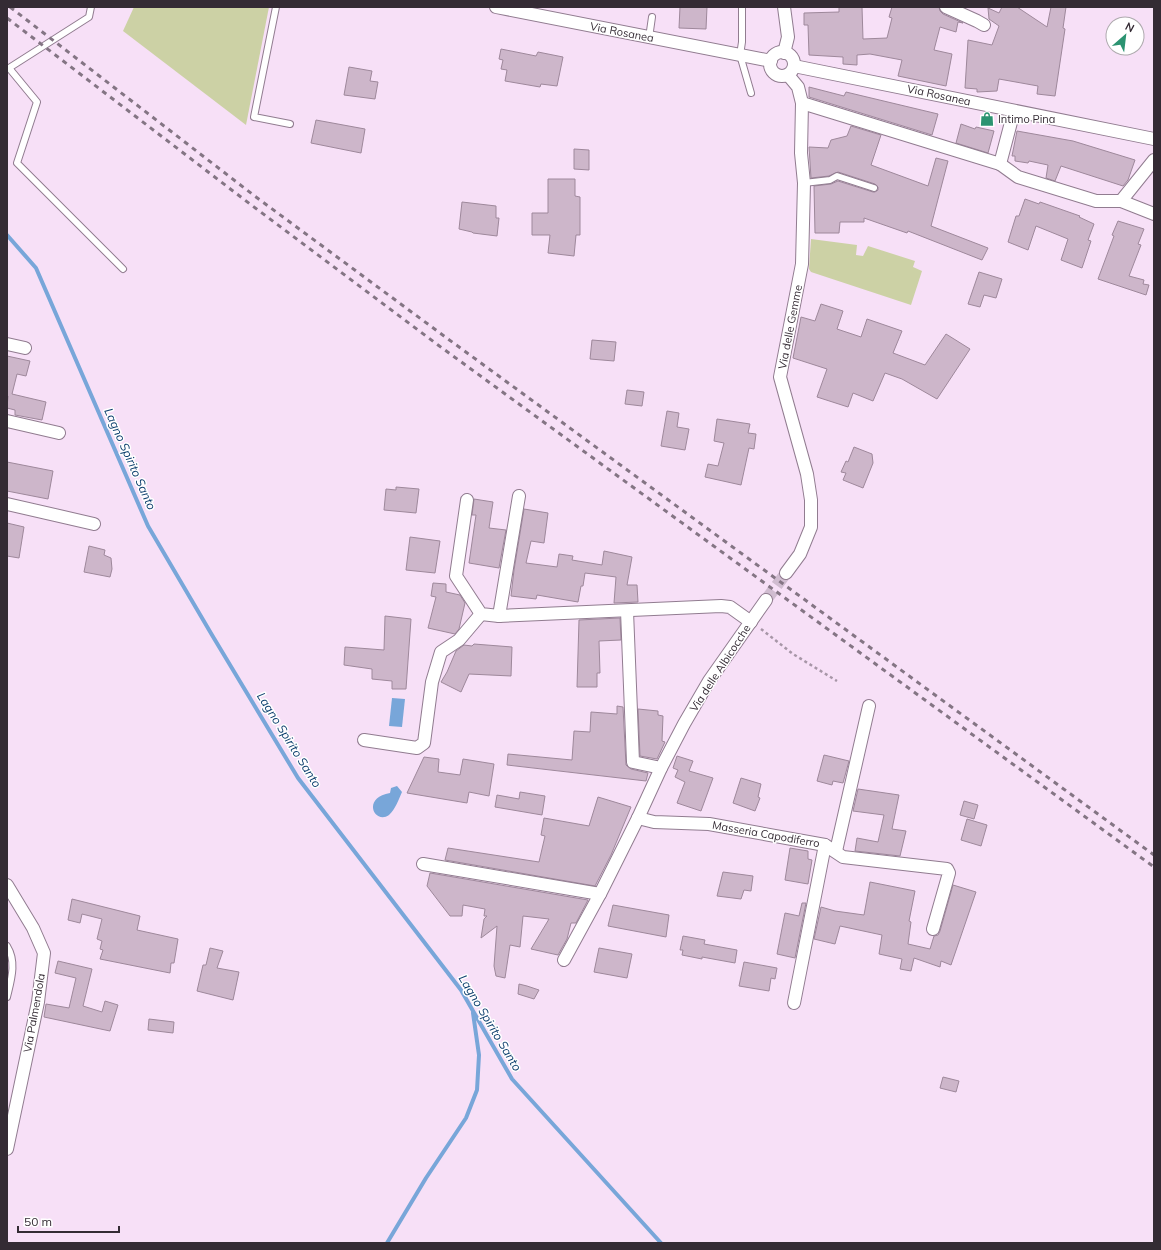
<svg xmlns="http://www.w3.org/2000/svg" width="1161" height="1250" font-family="Mulish,sans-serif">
  <rect width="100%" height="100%" fill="#f7e0f7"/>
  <g fill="#ccd1a5">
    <path d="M134 7H269L246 125 123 31Z"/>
    <path d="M811 239 857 245 856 255 863 256 868 246 915 261 913 267 922 271 911 305 811 272 809 269Z"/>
  </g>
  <g fill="#78a6d9">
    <path d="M392 698 405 699 402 727 389 726Z"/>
    <path d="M397 786 402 792C399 799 395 810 389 815 375 825 361 798 390 793L391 788Z"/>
  </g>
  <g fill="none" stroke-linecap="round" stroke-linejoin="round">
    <g stroke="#78a6d9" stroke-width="4">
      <path d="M7 235 36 268 148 526 212 635 298 778 461 990 512 1079 661 1243"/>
      <path d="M387 1243 426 1178 466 1118 477 1090 479 1055 473 1013"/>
    </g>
  </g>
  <g fill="#cdb6ca" stroke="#9e889b">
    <path d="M680 7H707L706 29 679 28Z"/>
    <path d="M839 7H862L863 39 887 38 892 18 889 17 892 7H939L940 11 943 14 963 23 958 22 956 32 940 27 934 50 952 54 946 86 898 76 902 60 870 54 857 55V65L843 64V57L809 55 808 25H804V13L839 12Z"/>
    <path d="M1002 7H1017L1047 27 1051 7H1066L1063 28 1065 29 1055 96 1037 94 1038 86 999 79 997 91 977 92V89L965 88 968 40 992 45 999 26 989 19 988 8 999 13Z"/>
    <path d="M501 49 536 56 538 52 563 57 557 86 541 84 540 87 505 81 507 70 501 69 503 60 499 59Z"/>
    <path d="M349 67 372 71 370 81 378 82 375 99 344 95Z"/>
    <path d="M809 87 844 96 846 92 938 114 932 135 809 97Z"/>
    <path d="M316 120 365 129 361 153 311 143Z"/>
    <path d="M961 124 975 129 976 127 994 131 988 153 956 143Z"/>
    <path d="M851 126 881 135 871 165 928 186 936 158 948 161 931 226 988 248 982 260 908 231 907 233 864 218V222H840L839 233H815L814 186 831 184 838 181 873 192H875L878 190V187L875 184 838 172 829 176 811 178 809 147 828 148 831 140 847 136Z"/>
    <path d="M1017 131 1073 141 1135 160 1128 180 1123 186 1061 166 1055 181 1046 178 1048 165 1029 161 1028 163 1015 161V156H1012Z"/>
    <path d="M574 149 589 150V170L574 169Z"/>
    <path d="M548 179H575V196L580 197V235H576L574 256 548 253 550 235H532V213H548Z"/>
    <path d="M1025 199 1039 204 1040 202 1080 216 1079 217 1094 224 1088 240 1091 241 1082 268 1061 260 1068 239 1036 226 1028 250 1008 242 1016 216H1019Z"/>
    <path d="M462 202 496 206V218H499L497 236 473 233 472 232 459 229Z"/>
    <path d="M1118 221 1144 229 1138 244 1141 245 1129 276 1144 280 1143 284 1149 285 1146 295 1098 279 1114 236 1112 235Z"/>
    <path d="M979 272 1002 279 996 298 984 295 980 307 968 304Z"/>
    <path d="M821 304 843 311 837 329 861 337 867 319 902 331 893 353 925 365 946 334 970 349 937 399 902 379 885 373 873 401 853 393 848 407 817 397 827 369 793 358 801 317 815 321Z"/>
    <path d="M592 340 616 342 614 361 590 359Z"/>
    <path d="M7 356 30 361 26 376 17 374 12 394 46 402 42 420 15 415V410L7 408 8 396H7Z"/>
    <path d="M627 390 644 392 642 406 625 404Z"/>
    <path d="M667 411 679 413 677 427 689 429 685 450 661 446Z"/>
    <path d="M717 419 750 424 748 433 756 434 754 449 749 448 741 485 705 477 708 464 718 466 724 443 714 441Z"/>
    <path d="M854 447 872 454 873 463 863 488 843 480 846 473 841 472 846 461 848 462Z"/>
    <path d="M7 462 53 471 48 499 7 491Z"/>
    <path d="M396 487 419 489 416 513 384 510 386 489 396 490Z"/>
    <path d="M474 499 493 502 489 528 506 530 499 568 469 563 476 515H472Z"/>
    <path d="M524 509 548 513 544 543 531 541 526 563 557 567 559 554 573 556 572 560 602 565 604 551 632 557 627 585H637L638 602 614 603 616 577 585 573 583 586H581L578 602 537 595 536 599 511 596 514 570Z"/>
    <path d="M7 523 24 527 19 558 7 556Z"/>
    <path d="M410 537 440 541 435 573 406 570Z"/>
    <path d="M89 546 105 550 104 555 111 558 112 569 110 577 84 572Z"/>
    <path d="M433 583 446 584V592L460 595 465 603 459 629 455 634 428 628 436 597 431 596Z"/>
    <path d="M385 616 411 619 406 689H392V681L372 679V669L344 665 345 647 384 650Z"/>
    <path d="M620 618 621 640 599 641 600 673H597V687H577L579 620Z"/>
    <path d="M474 644 512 647 511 676 469 674 461 692 441 682 447 672 456 651 464 645 472 646Z"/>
    <path d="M617 706 623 707 626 765 631 769 648 773 646 781 507 765 508 754 572 760 574 731 590 732 591 712 617 714Z"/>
    <path d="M638 709 658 711V715L663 716 662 741 665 742 657 759 640 756Z"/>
    <path d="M824 755 849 761 843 783 833 781 832 785 817 781Z"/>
    <path d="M677 756 693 761 689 771 713 778 701 811 677 803 685 782 675 777 678 770 673 768Z"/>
    <path d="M424 757 439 759 438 772 460 775 463 759 494 764 489 796 469 792 467 803 407 793Z"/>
    <path d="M741 778 761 784 758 797 760 798 755 811 733 803Z"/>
    <path d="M858 789 899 795 892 829 906 831 900 856 855 851 857 838 878 842 884 815 853 811Z"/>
    <path d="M520 792 545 796 542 815 495 807 497 795 519 799Z"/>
    <path d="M598 797 631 807 611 855 595 886 445 860 448 848 539 862 545 836 541 835 544 818 589 826Z"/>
    <path d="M964 801 978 805 974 819 960 815Z"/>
    <path d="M967 819 987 825 981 846 961 840Z"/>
    <path d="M790 848 808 851V859L812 860 808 884 785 880Z"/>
    <path d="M723 872 753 876 751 891 744 890 741 899 717 896Z"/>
    <path d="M430 873 442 875 588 900 576 923H571L567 939 558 955 531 949 549 919 523 916 520 947 510 945 505 978 496 976 494 966 497 926 481 938 484 919 487 916H484L485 909 463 905 462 916H450L427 886Z"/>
    <path d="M870 882 915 891 909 921 911 922 908 944 930 949 934 936 938 935 940 931 953 885 976 892 951 965 941 961 940 967 914 958 911 971 900 969 902 959 879 954 882 935 840 926 835 944 814 939 821 907 835 911 864 915Z"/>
    <path d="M72 899 140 916 137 930 178 939 174 963H171L170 973 100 959 103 950 100 949 102 941 97 939 102 919 82 914 80 923 68 920Z"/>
    <path d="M802 903H806L795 958 777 954 785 913 799 916Z"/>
    <path d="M613 905 669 915 666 937 608 926Z"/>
    <path d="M683 936 705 940 704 944 737 950 735 963 702 957V959L682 955 683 950H680Z"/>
    <path d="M210 948 223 951 217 968 239 972 233 1000 197 991 203 965H206Z"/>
    <path d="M599 948 632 954 627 978 594 972Z"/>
    <path d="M58 961 92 969 83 1006 102 1012 105 1001 118 1005 110 1031 44 1017 46 1004 69 1008 76 978 55 973Z"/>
    <path d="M744 962 777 968 775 979 771 978 769 991 739 986Z"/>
    <path d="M519 984 527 986 539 990 534 999 518 994Z"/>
    <path d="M149 1019 174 1022 173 1033 148 1030Z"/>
    <path d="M943 1077 959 1081 956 1092 940 1088Z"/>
  </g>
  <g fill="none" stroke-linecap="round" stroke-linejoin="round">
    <path stroke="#d0bcd0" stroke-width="12" stroke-dasharray="12 6" stroke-linecap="butt" d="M766 600 786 573"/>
    <defs>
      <g id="service">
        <path d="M91 7 89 17 9 68 37 102 17 163 123 269"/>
        <path d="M276 7 254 117 290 124"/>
        <path d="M742 7V42L740 55 751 93"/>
        <path d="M649 38 652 17"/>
        <path d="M804 183 830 180 837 176 874 188"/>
        <path d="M7 946C17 962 11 980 7 997"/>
      </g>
      <g id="minor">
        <path d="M496 7 771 61"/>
        <path d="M946 7 977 21 984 25"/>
        <circle cx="782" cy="64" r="12"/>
        <path d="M784 53 788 37 784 7"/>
        <path d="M794 66 1154 139"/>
        <path d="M802 103 1000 164 1014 111"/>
        <path d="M1000 164 1018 177 1096 201H1121L1154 160"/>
        <path d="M1121 201 1154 214"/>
        <path d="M7 344 25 348"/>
        <path d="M7 421 59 433"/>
        <path d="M467 500 456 576 481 614 499 616 721 606 730 607 751 622"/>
        <path d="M7 504 94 524"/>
        <path d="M786 573 800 554 811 527V500L807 474 780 377 802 264 804 183 801 153 802 103 798 87 788 75"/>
        <path d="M627 611 633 762 661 768"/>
        <path d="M499 616 519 496"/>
        <path d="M364 740 417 748 424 743 432 682 441 652 459 640 481 614"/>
        <path d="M638 818 654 822 709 824 825 845 843 857 947 869 949 873 933 929"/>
        <path d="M836 851 869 706"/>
        <path d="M423 864 600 894"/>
        <path d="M7 885 33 928 44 953 38 1002 7 1149"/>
        <path d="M564 960 600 894 638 818 661 768 684 724 709 681 766 600"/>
        <path d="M794 1003 825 845"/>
      </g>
    </defs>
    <use href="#service" stroke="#917c90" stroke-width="8"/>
    <use href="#minor" stroke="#917c90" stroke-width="14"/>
    <path stroke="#a796a7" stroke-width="2.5" stroke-dasharray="3 3" stroke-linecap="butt" d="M761 629 793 654 837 681"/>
    <use href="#service" stroke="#fff" stroke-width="6"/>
    <use href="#minor" stroke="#fff" stroke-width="12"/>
    <g stroke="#847584" stroke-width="3" stroke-dasharray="5 5" stroke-linecap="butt">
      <path d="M10 7 256 197 444 336 1154 855"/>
      <path d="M7 18 250 204 438 345 1154 867"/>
    </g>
  </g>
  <defs>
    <symbol id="shop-bare" viewBox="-9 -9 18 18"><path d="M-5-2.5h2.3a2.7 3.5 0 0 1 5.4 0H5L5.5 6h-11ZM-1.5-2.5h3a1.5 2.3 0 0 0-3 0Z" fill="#2b9371" stroke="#fff" stroke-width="2.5" paint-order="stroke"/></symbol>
  </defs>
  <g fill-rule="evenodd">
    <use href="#shop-bare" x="977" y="109" width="20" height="20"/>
  </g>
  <g text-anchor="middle" stroke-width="3" stroke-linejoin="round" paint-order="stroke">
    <g font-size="11" fill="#342b34" stroke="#fff">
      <text transform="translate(622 32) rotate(11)" y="4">Via Rosanea</text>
      <text transform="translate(939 95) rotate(12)" y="4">Via Rosanea</text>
      <text transform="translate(790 327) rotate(-79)" y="4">Via delle Gemme</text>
      <text transform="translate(720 668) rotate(-57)" y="4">Via delle Albicocche</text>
      <text transform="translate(766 834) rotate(10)" y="4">Masseria Capodiferro</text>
      <text transform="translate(34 1013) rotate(-80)" y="4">Via Palmendola</text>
    </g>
    <g font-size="11" fill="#342b34" stroke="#fff" text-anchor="start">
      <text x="998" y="123">Intimo Pina</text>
    </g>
    <g font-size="12" font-style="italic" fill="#0c3e6d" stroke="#fff">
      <text transform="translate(130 459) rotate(66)" y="4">Lagno Spirito Santo</text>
      <text transform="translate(289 740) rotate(58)" y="4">Lagno Spirito Santo</text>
      <text transform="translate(490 1023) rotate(59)" y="4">Lagno Spirito Santo</text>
    </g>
  </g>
  <rect width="1161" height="1250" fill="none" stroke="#342b34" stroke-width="16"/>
  <g transform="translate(1125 36) rotate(28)"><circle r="19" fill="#ffffff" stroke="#aeaaae"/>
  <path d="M0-3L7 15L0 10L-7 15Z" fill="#2b9371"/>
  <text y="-6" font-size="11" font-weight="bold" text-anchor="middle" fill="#342b34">N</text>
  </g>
  <path d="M18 1226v6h101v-6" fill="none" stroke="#342b34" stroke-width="2"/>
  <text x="24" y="1226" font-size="12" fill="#342b34" stroke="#ffffff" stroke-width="3" paint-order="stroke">50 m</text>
</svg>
